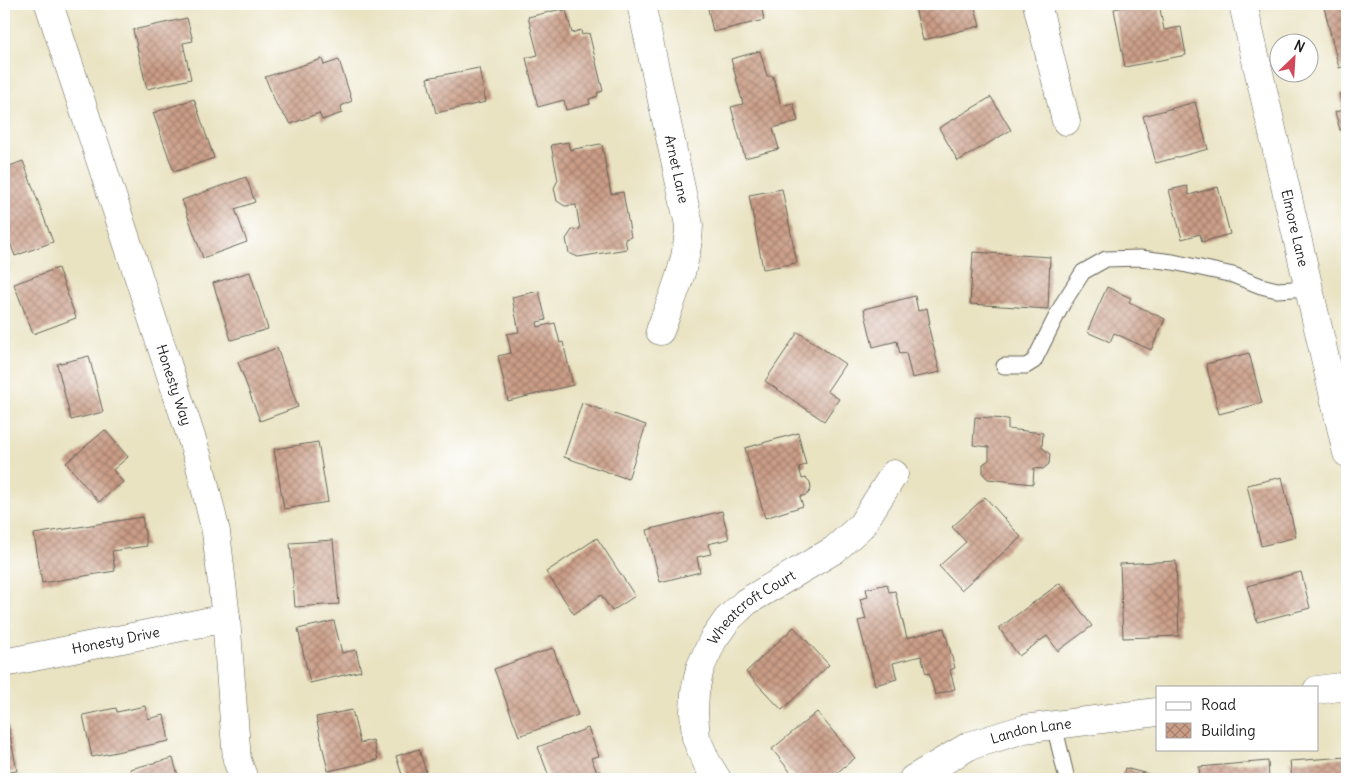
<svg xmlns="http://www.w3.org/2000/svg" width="1351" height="783" font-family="Delius,sans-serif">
  <defs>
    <pattern id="building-cross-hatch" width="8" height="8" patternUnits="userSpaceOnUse" patternTransform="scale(1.25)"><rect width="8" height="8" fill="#ca9d86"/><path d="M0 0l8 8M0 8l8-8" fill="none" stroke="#a37f6d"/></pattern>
  </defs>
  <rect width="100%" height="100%" fill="#fff"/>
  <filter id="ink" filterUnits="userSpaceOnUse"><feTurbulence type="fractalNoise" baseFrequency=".02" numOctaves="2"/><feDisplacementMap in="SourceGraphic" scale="10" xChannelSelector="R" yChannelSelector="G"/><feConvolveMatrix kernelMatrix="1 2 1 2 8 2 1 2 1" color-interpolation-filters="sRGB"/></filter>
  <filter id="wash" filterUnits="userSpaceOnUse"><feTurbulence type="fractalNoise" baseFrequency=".0096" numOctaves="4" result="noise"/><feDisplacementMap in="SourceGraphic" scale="20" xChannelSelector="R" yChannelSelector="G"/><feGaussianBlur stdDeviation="1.12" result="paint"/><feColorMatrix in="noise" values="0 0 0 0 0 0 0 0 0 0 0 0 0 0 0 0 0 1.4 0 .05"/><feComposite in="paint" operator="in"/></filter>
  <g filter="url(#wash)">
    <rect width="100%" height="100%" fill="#e9e3c2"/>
    <g id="blocks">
      <g fill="url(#building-cross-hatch)">
        <path d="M707 4H761L764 20 713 32Z"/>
        <path d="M914 4H974L980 26 923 40Z"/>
        <path d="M1139 4H1159L1164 30 1181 27 1186 55 1125 67 1114 9Z"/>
        <path d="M1336 4H1347V65L1339 68 1324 7Z"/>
        <path d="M562 9V11L566 10 572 33 581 30 582 35 589 33 603 91 597 93 598 96 589 99 590 104 566 110 564 100 538 107 526 58 538 55 528 17Z"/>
        <path d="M187 18 193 41 183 43 191 79 147 89 133 30Z"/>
        <path d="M760 51 767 76H773L781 106 793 103 798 121 773 128 779 149 745 158 731 107 743 104 731 59Z"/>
        <path d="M322 59 324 65 339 60 352 101 341 106 342 113 322 120 319 113 291 124 277 106 265 77Z"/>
        <path d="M479 68 486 102 436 113 427 78Z"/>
        <path d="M1347 91V127L1340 130 1335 112 1343 110 1339 94Z"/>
        <path d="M991 97 1011 130 958 161 939 128Z"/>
        <path d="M194 99 214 158 174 172 153 113Z"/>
        <path d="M1195 102 1208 149 1156 163 1143 116Z"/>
        <path d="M568 142 570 150 600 144 602 145 611 194 623 192 631 237 625 239 627 249 578 257 569 253 566 239 572 230 580 229 576 205 565 206 557 201 554 188 558 180 551 145Z"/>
        <path d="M23 161 53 242 15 256 4 227V168Z"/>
        <path d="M246 177 255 202 235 209 247 242 203 258 182 200Z"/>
        <path d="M1187 186 1189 195 1218 187 1230 234 1202 242 1200 234 1182 239 1169 190Z"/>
        <path d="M782 189 797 263 763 269 749 195Z"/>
        <path d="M973 252 1050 257 1048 309 970 304Z"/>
        <path d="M58 268 76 318 33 334 14 284Z"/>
        <path d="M250 272 268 329 231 340 213 283Z"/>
        <path d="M1107 287 1131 298 1129 302 1165 319 1151 350 1114 333 1110 342 1087 332Z"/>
        <path d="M539 291 546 320 537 322 538 327 555 323 560 343 563 342 573 385 508 401 498 356 511 353 507 334 519 332 512 297Z"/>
        <path d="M915 296 918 311 927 308 930 324 928 325 940 372 912 378 906 353 900 354 897 341 873 347 864 309Z"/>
        <path d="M798 332 845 364 827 391 839 399 824 421 765 381Z"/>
        <path d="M277 348 298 407 260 421 238 362Z"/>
        <path d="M1249 353 1262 403 1219 414 1206 364Z"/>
        <path d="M89 356 103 412 71 420 57 364Z"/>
        <path d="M582 403 646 425 628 479 564 457Z"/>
        <path d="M975 417 1008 419V429L1043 433 1042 448 1050 454 1049 464 1043 469 1034 468 1033 484 988 479 983 474V464L989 460V447L973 445Z"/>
        <path d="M105 430 128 457 113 470 123 482 99 502 66 463Z"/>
        <path d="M798 433 806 465 799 467 802 479 806 478 810 482 811 489 808 494 800 497 803 506 765 518 745 448Z"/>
        <path d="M318 442 328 502 284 509 274 449Z"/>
        <path d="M1282 477 1296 537 1261 546 1247 485Z"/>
        <path d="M985 497 1021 537 961 590 939 566 966 542 952 527Z"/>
        <path d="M722 511 729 539 708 544 711 554 697 557 700 572 660 582 647 530Z"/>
        <path d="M142 517 147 546 112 551 115 571 42 583 34 534Z"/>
        <path d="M597 538 635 596 612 611 601 595 574 614 546 572Z"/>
        <path d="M333 540 339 604 295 607 290 543Z"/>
        <path d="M1176 561 1179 636 1123 638 1120 564Z"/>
        <path d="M1301 572 1310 608 1257 622 1247 586Z"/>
        <path d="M1060 583 1092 626 1058 651 1047 636 1019 656 999 628Z"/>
        <path d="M887 584 889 592 895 591 907 638 944 628 955 668 950 670 955 689 935 695 929 673 926 674 921 656 893 663 897 679 875 685 858 621 866 619 860 599 868 597 866 589Z"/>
        <path d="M334 621 342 653 356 650 361 671 310 683 298 629Z"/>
        <path d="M794 627 829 665 782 710 746 672Z"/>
        <path d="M553 648 578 715 519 736 494 669Z"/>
        <path d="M145 706 148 719 164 715 169 741 92 757 83 715 116 708 117 712Z"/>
        <path d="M352 710 360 743 373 740 378 760 328 771 316 717Z"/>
        <path d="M817 712 855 758 829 779H796L772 749Z"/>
        <path d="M4 720H7L17 771 4 773Z"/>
        <path d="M588 728 599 756 591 758 597 772 599 771 605 774 607 779H550L538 747Z"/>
        <path d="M419 749 426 772 403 778 396 756Z"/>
        <path d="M1347 757V779H1292L1290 761Z"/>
        <path d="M173 758 179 779H133L130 769Z"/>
        <path d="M1268 761 1269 779H1200L1199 767Z"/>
        <path d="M1125 768 1167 779H1122Z"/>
      </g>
    </g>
  </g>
  <g filter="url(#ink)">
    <use href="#blocks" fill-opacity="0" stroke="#646256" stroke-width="1"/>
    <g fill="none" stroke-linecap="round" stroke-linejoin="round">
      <defs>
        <g id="service">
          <path d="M1004 366H1026L1034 361 1063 303 1083 272 1106 259 1140 258 1173 262 1233 275 1261 286 1277 290 1309 288"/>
          <path d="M1054 725 1067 779"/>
        </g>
        <g id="minor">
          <path id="s1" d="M49 4 198 458 216 532 226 618 237 760 244 779"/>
          <path id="s2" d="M641 4 689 225C688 263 673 296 660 331"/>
          <path d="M1037 4 1066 121"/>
          <path id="s3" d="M1243 4 1347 453"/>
          <path id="s4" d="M4 663 226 618"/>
          <path d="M1317 690 1347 686"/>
          <path id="s5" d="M717 779 707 763 696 738 694 712 695 692 700 668 713 640 727 620 746 602 834 550 861 526 894 474"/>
          <path id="s6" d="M913 779 969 746 1024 729 1157 712"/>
        </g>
      </defs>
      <use href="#service" stroke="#646256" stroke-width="17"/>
      <use href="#minor" stroke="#646256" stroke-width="29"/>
      <use href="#service" stroke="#fff" stroke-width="15"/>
      <use href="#minor" stroke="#fff" stroke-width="28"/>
    </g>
  </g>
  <g text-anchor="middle" stroke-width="4" stroke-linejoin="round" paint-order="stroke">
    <g font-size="14" fill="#1c1c1c" stroke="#fff">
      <text dy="5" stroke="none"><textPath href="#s2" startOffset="169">Arnet Lane</textPath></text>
      <text dy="5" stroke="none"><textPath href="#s3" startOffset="230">Elmore Lane</textPath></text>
      <text dy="5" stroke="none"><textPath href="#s1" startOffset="401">Honesty Way</textPath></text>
      <text dy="5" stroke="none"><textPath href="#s5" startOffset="199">Wheatcroft Court</textPath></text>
      <text dy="5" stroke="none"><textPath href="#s4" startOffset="114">Honesty Drive</textPath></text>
      <text dy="5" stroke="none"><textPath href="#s6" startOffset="129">Landon Lane</textPath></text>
    </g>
  </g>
  <rect width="1351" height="783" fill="none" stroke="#fff" stroke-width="20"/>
  <rect x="1156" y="686" width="162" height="65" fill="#ffffff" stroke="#a4a4a4"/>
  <rect x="1166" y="702" width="25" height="8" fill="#ffffff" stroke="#a4a4a4"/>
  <text x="1201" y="710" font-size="15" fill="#1c1c1c">Road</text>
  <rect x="1166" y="723" width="25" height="15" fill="url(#building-cross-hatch)" stroke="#a4a4a4"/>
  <text x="1201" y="736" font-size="15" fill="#1c1c1c">Building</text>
  <g transform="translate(1294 58) rotate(25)"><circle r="24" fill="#ffffff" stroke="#a4a4a4"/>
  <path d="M0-4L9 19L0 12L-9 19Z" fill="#d1495b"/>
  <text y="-8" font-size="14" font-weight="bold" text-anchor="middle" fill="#1c1c1c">N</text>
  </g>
</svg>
